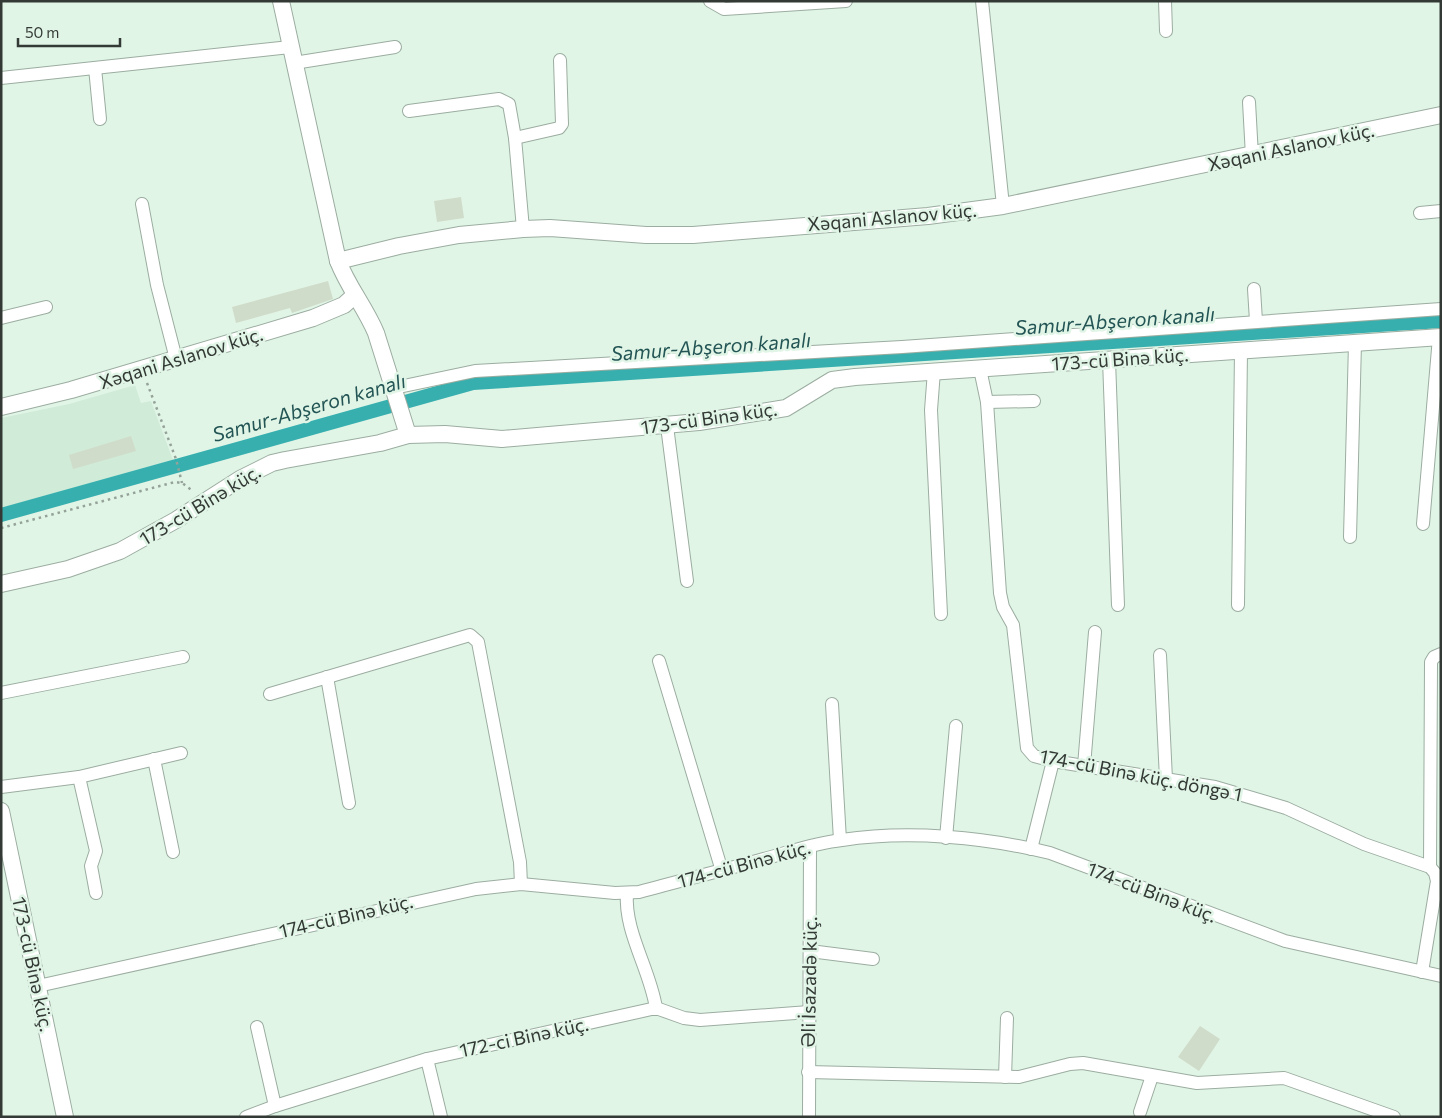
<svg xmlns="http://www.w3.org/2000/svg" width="1442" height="1118" font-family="Commissioner,sans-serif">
  <rect width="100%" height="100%" fill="#e1f5e7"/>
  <path fill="#d0ebd8" d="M135 385 141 403 151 401 173 460 1 508V418L69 404Z"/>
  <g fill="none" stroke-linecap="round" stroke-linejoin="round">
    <path stroke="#38afaf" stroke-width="14" d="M1 515 473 383 1441 321"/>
  </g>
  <g fill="#d0dcca">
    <path d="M461 197 464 218 437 222 434 201Z"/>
    <path d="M328 281 333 299 292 313 290 308 236 323 232 307Z"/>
    <path d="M131 436 136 451 73 469 69 455Z"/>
    <path d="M1200 1026 1220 1039 1199 1071 1178 1057Z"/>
  </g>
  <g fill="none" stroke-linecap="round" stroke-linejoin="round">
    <defs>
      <g id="minor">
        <path d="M710 1 724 9 846 1"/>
        <path d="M982 1 1003 206"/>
        <path d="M1165 1 1166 31"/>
        <path d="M294 63 395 47"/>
        <path d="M95 68 100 119"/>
        <path d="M1 78 290 47"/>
        <path d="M1249 102 1252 156"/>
        <path d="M409 111 499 99 509 104 515 138 523 229"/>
        <path d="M515 138 559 128 562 124 560 60"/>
        <path d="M142 204 157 285 176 359"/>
        <path d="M1420 213 1441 211"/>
        <path d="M1254 289 1256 321"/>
        <path d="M1 318 46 307"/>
        <path d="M1109 360 1118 605"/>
        <path d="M980 369 987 402 1000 593 1003 607 1013 625 1027 748 1034 756 1053 761 1215 787 1286 808 1364 844 1430 867 1435 873 1437 881 1422 972"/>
        <path d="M934 371 931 410 941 614"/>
        <path d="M394 388 475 371 902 347 1441 309"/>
        <path d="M987 402 1034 401"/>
        <path d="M667 426 687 581"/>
        <path d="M1423 524 1439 337"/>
        <path d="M1350 537 1355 343"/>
        <path d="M1238 605 1241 350"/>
        <path d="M1160 655 1166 779"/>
        <path d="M659 661 722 871"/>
        <path d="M327 677 349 803"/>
        <path d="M1 693 183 657"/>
        <path d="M270 694 470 635 478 642 520 862 521 884"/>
        <path d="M832 704 840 840"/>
        <path d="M154 759 173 852"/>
        <path d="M1084 766 1095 632"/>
        <path d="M79 777 96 851 91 866 96 893"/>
        <path d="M1 787 79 777 181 753"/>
        <path d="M946 838 956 726"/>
        <path d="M1031 849 1053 761"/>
        <path d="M1430 867 1431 662 1434 657 1441 654"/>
        <path d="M627 893C624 932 650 969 656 1008"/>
        <path d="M810 951 873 959"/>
        <path d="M38 986 476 889 521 884 615 893 639 892C679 881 720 871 760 860 787 853 814 843 842 840 908 830 985 837 1050 853L1285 941 1441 976"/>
        <path d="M257 1027 275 1106"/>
        <path d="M427 1059 441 1117"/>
        <path d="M808 1072 1019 1077 1070 1064 1083 1063 1197 1083 1284 1078 1394 1117"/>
        <path d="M1005 1077 1007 1018"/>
        <path d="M1140 1112 1152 1076"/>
        <path d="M246 1117 275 1106 427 1059 656 1008 684 1018 700 1020 809 1012"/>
        <path d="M809 1117 810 847"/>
      </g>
      <g id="tertiary">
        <path d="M281 1 338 261C348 287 365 307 376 333L408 435"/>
        <path d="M338 261 399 246 459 235 523 229 550 228 646 235H693L928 216 1003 206 1441 115"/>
        <path d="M1 407 71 390 313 318 344 305 355 295"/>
        <path d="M1 584 68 569 120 551 176 520 240 479 272 463 285 460 380 443 408 435 445 434 502 439 699 422 786 408 832 380 855 377 1441 337"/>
        <path d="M1 811 65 1117"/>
      </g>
    </defs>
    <use href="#minor" stroke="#9bada0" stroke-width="14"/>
    <use href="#tertiary" stroke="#9bada0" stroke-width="18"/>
    <g stroke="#94a298" stroke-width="2.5" stroke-dasharray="2.5 4" stroke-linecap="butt">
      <path d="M147 383 176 459 182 483"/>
      <path d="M1 528 175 482 182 483 193 491"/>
    </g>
    <use href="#minor" stroke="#fff" stroke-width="12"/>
    <use href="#tertiary" stroke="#fff" stroke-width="16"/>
  </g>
  <g text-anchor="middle" stroke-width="5" stroke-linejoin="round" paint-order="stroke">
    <g font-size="19" fill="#333a35" stroke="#e1f5e7">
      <text transform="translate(1291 147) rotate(-12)" y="7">Xəqani Aslanov küç.</text>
      <text transform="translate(892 217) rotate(-5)" y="7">Xəqani Aslanov küç.</text>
      <text transform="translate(181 358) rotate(-17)" y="7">Xəqani Aslanov küç.</text>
      <text transform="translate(1120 359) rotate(-4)" y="7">173-cü Binə küç.</text>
      <text transform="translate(709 418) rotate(-8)" y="7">173-cü Binə küç.</text>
      <text transform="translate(200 505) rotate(-31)" y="7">173-cü Binə küç.</text>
      <text transform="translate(1141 775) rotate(11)" y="7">174-cü Binə küç. döngə 1</text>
      <text transform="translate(744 864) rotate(-15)" y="7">174-cü Binə küç.</text>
      <text transform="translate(1152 892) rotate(21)" y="7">174-cü Binə küç.</text>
      <text transform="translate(346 916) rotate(-13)" y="7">174-cü Binə küç.</text>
      <text transform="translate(33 964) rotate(78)" y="7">173-cü Binə küç.</text>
      <text transform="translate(809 982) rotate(-89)" y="7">Əli İsazadə küç.</text>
      <text transform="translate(524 1037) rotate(-12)" y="7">172-ci Binə küç.</text>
    </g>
    <g font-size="20" font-style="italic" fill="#245555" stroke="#e1f5e7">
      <text transform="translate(1115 321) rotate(-4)" y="7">Samur-Abşeron kanalı</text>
      <text transform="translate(711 347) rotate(-4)" y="7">Samur-Abşeron kanalı</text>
      <text transform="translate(309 408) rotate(-16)" y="7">Samur-Abşeron kanalı</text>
    </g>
  </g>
  <rect width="1442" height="1118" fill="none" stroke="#333a35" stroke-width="5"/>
  <path d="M18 38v8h102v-8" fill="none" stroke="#333a35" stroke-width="2.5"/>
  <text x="25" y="38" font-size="15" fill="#333a35" stroke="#e1f5e7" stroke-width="4" paint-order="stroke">50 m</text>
</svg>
